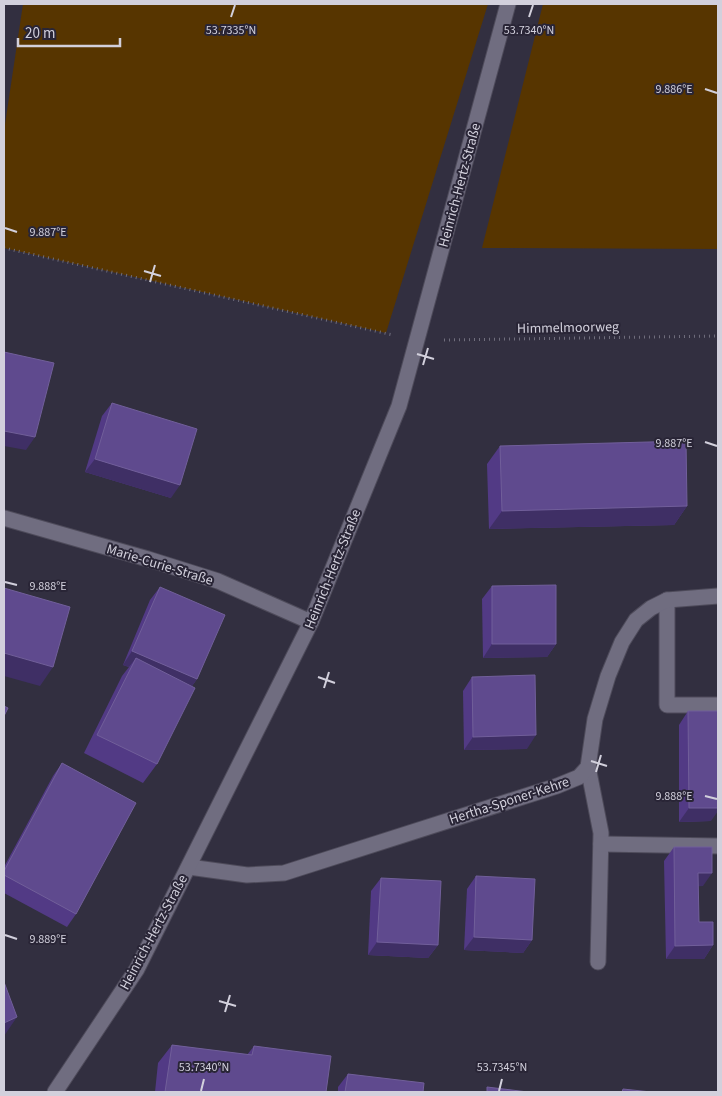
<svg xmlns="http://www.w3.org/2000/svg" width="722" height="1096" font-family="'Source Sans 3',sans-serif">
  <rect width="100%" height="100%" fill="#322f40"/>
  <g fill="#573500">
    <path d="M23 4H488L386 333 4 248V131Z"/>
    <path d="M543 4H718V249L482 248Z"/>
  </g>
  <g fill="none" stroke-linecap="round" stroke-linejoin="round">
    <defs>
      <g id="lane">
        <path d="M667 600V705H718"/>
        <path d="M588 767 601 833 598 962"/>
        <path d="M601 844 718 846"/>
      </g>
      <g id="street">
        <path d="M4 518 148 559 218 581 311 622"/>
        <path d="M189 867 247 875 284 873 557 786 579 777 588 767 595 719 608 676 622 642 636 620 651 608 667 600 718 596"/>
        <path d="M55 1092 137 969 311 622 399 406 508 4"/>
      </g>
    </defs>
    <use href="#lane" stroke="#4e4b5a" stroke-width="17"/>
    <use href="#street" stroke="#4e4b5a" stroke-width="17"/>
    <g stroke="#706e7d" stroke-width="3" stroke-dasharray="1 4" stroke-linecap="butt">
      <path d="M4 248 393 335"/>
      <path d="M444 340 718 336"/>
    </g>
    <use href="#lane" stroke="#706d80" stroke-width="15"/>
    <use href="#street" stroke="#706d80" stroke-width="15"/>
  </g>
  <g fill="#523a85">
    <path d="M112 403 171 498 85 472 102 416Z"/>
    <path d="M500 446 687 506 674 525 489 529 487 464Z"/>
    <path d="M492 586 556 644 547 657 483 658 482 599Z"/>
    <path d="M160 587 197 679 192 686 157 764 143 783 84 753 122 676 129 667 123 665 150 600Z"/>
    <path d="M472 677 527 749 464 750 463 691Z"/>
    <path d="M688 711 711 821 679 822V725Z"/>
    <path d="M62 763 76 914 67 927 4 893V867L53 776Z"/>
    <path d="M674 847 703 886H698L699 922 713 945 704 959H666L664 861Z"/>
    <path d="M476 876 532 940 523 953 464 950 467 889Z"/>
    <path d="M381 878 438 945 428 958 368 955 371 891Z"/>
    <path d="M172 1045 247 1055 254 1046 326 1092H155L158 1063Z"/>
    <path d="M348 1074 423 1092H338V1087Z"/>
  </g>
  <g fill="#3f2f65">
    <path d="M4 431 35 437 26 450 4 446Z"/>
    <path d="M95 459 180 485 171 498 85 472Z"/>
    <path d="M687 506 674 525 489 529 502 511Z"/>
    <path d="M492 644H556L547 657 483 658Z"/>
    <path d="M132 651 197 679 188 692 136 658 129 667 123 665Z"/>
    <path d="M4 653 53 667 40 686 4 676Z"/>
    <path d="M536 735 527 749 464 750 473 737Z"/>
    <path d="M689 808H718V811L711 821 679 822Z"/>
    <path d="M698 873H712L703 886 689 887Z"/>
    <path d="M474 937 532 940 523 953 464 950Z"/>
    <path d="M377 942 438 945 428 958 368 955Z"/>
    <path d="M713 945 704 959H666L675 946Z"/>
    <path d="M17 1017 4 1036V1023Z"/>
  </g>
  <g fill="#5f4a8e" stroke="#715f9a">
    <path d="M4 352 54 363 35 437 4 431Z"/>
    <path d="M112 403 197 429 180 485 95 459Z"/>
    <path d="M686 441 687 506 502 511 500 446Z"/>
    <path d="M556 585V644H492V586Z"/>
    <path d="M160 587 225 615 197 679 132 651Z"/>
    <path d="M4 588 70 607 53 667 4 653Z"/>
    <path d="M136 658 195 688 157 764 97 735Z"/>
    <path d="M535 675 536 735 473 737 472 677Z"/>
    <path d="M4 706 8 708 4 716Z"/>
    <path d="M688 711H718V808H689Z"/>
    <path d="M62 763 136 803 76 914 4 875V871Z"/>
    <path d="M674 847H712V873H698L699 922H713V945L675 946Z"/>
    <path d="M476 876 535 879 532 940 474 937Z"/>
    <path d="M381 878 441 881 438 945 377 942Z"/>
    <path d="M4 982 17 1017 4 1023Z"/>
    <path d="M172 1045 252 1055 254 1046 331 1056 326 1092H165Z"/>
    <path d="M348 1074 424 1083 423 1092H345Z"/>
    <path d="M487 1087 528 1092H487Z"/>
    <path d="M623 1089 651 1092H622Z"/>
  </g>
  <path fill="none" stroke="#d2d0dc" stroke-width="2" d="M231 17 235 5M529 17 533 5M705 89 717 93M5 228 17 232M144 271 161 276M150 282 155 265M417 354 434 359M423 365 428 348M705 442 717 446M5 582 17 585M318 677 335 683M324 688 329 672M591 761 607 766M596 772 601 755M705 796 717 799M5 935 17 939M219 1001 236 1006M225 1012 230 995M201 1091 204 1079M499 1091 502 1079"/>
  <g text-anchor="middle" stroke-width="4" stroke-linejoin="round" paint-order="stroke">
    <g font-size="14" fill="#d2d0dc" stroke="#292536">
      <text transform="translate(459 185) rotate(-75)" y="5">Heinrich-Hertz-Straße</text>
      <text transform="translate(568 327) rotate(-1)" y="5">Himmelmoorweg</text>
      <text transform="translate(160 564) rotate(17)" y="5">Marie-Curie-Straße</text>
      <text transform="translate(332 569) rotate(-68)" y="5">Heinrich-Hertz-Straße</text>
      <text transform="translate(509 800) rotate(-18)" y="5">Hertha-Sponer-Kehre</text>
      <text transform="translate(153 932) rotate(-62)" y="5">Heinrich-Hertz-Straße</text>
    </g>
  </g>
  <g font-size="12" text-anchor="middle" fill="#d2d0dc" stroke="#292536" stroke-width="4" stroke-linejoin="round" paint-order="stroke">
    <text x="231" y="34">53.7335°N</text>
    <text x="529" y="34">53.7340°N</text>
    <text x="674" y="93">9.886°E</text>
    <text x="48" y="236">9.887°E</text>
    <text x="674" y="447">9.887°E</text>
    <text x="48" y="590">9.888°E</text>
    <text x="674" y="800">9.888°E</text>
    <text x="48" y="943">9.889°E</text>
    <text x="204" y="1071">53.7340°N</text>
    <text x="502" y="1071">53.7345°N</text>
  </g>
  <rect width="722" height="1096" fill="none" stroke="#d2d0dc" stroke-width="10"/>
  <path d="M18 38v8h102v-8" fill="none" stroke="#d2d0dc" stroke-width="2.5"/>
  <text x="25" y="38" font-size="15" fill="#d2d0dc" stroke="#292536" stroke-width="4" paint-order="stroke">20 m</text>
</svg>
